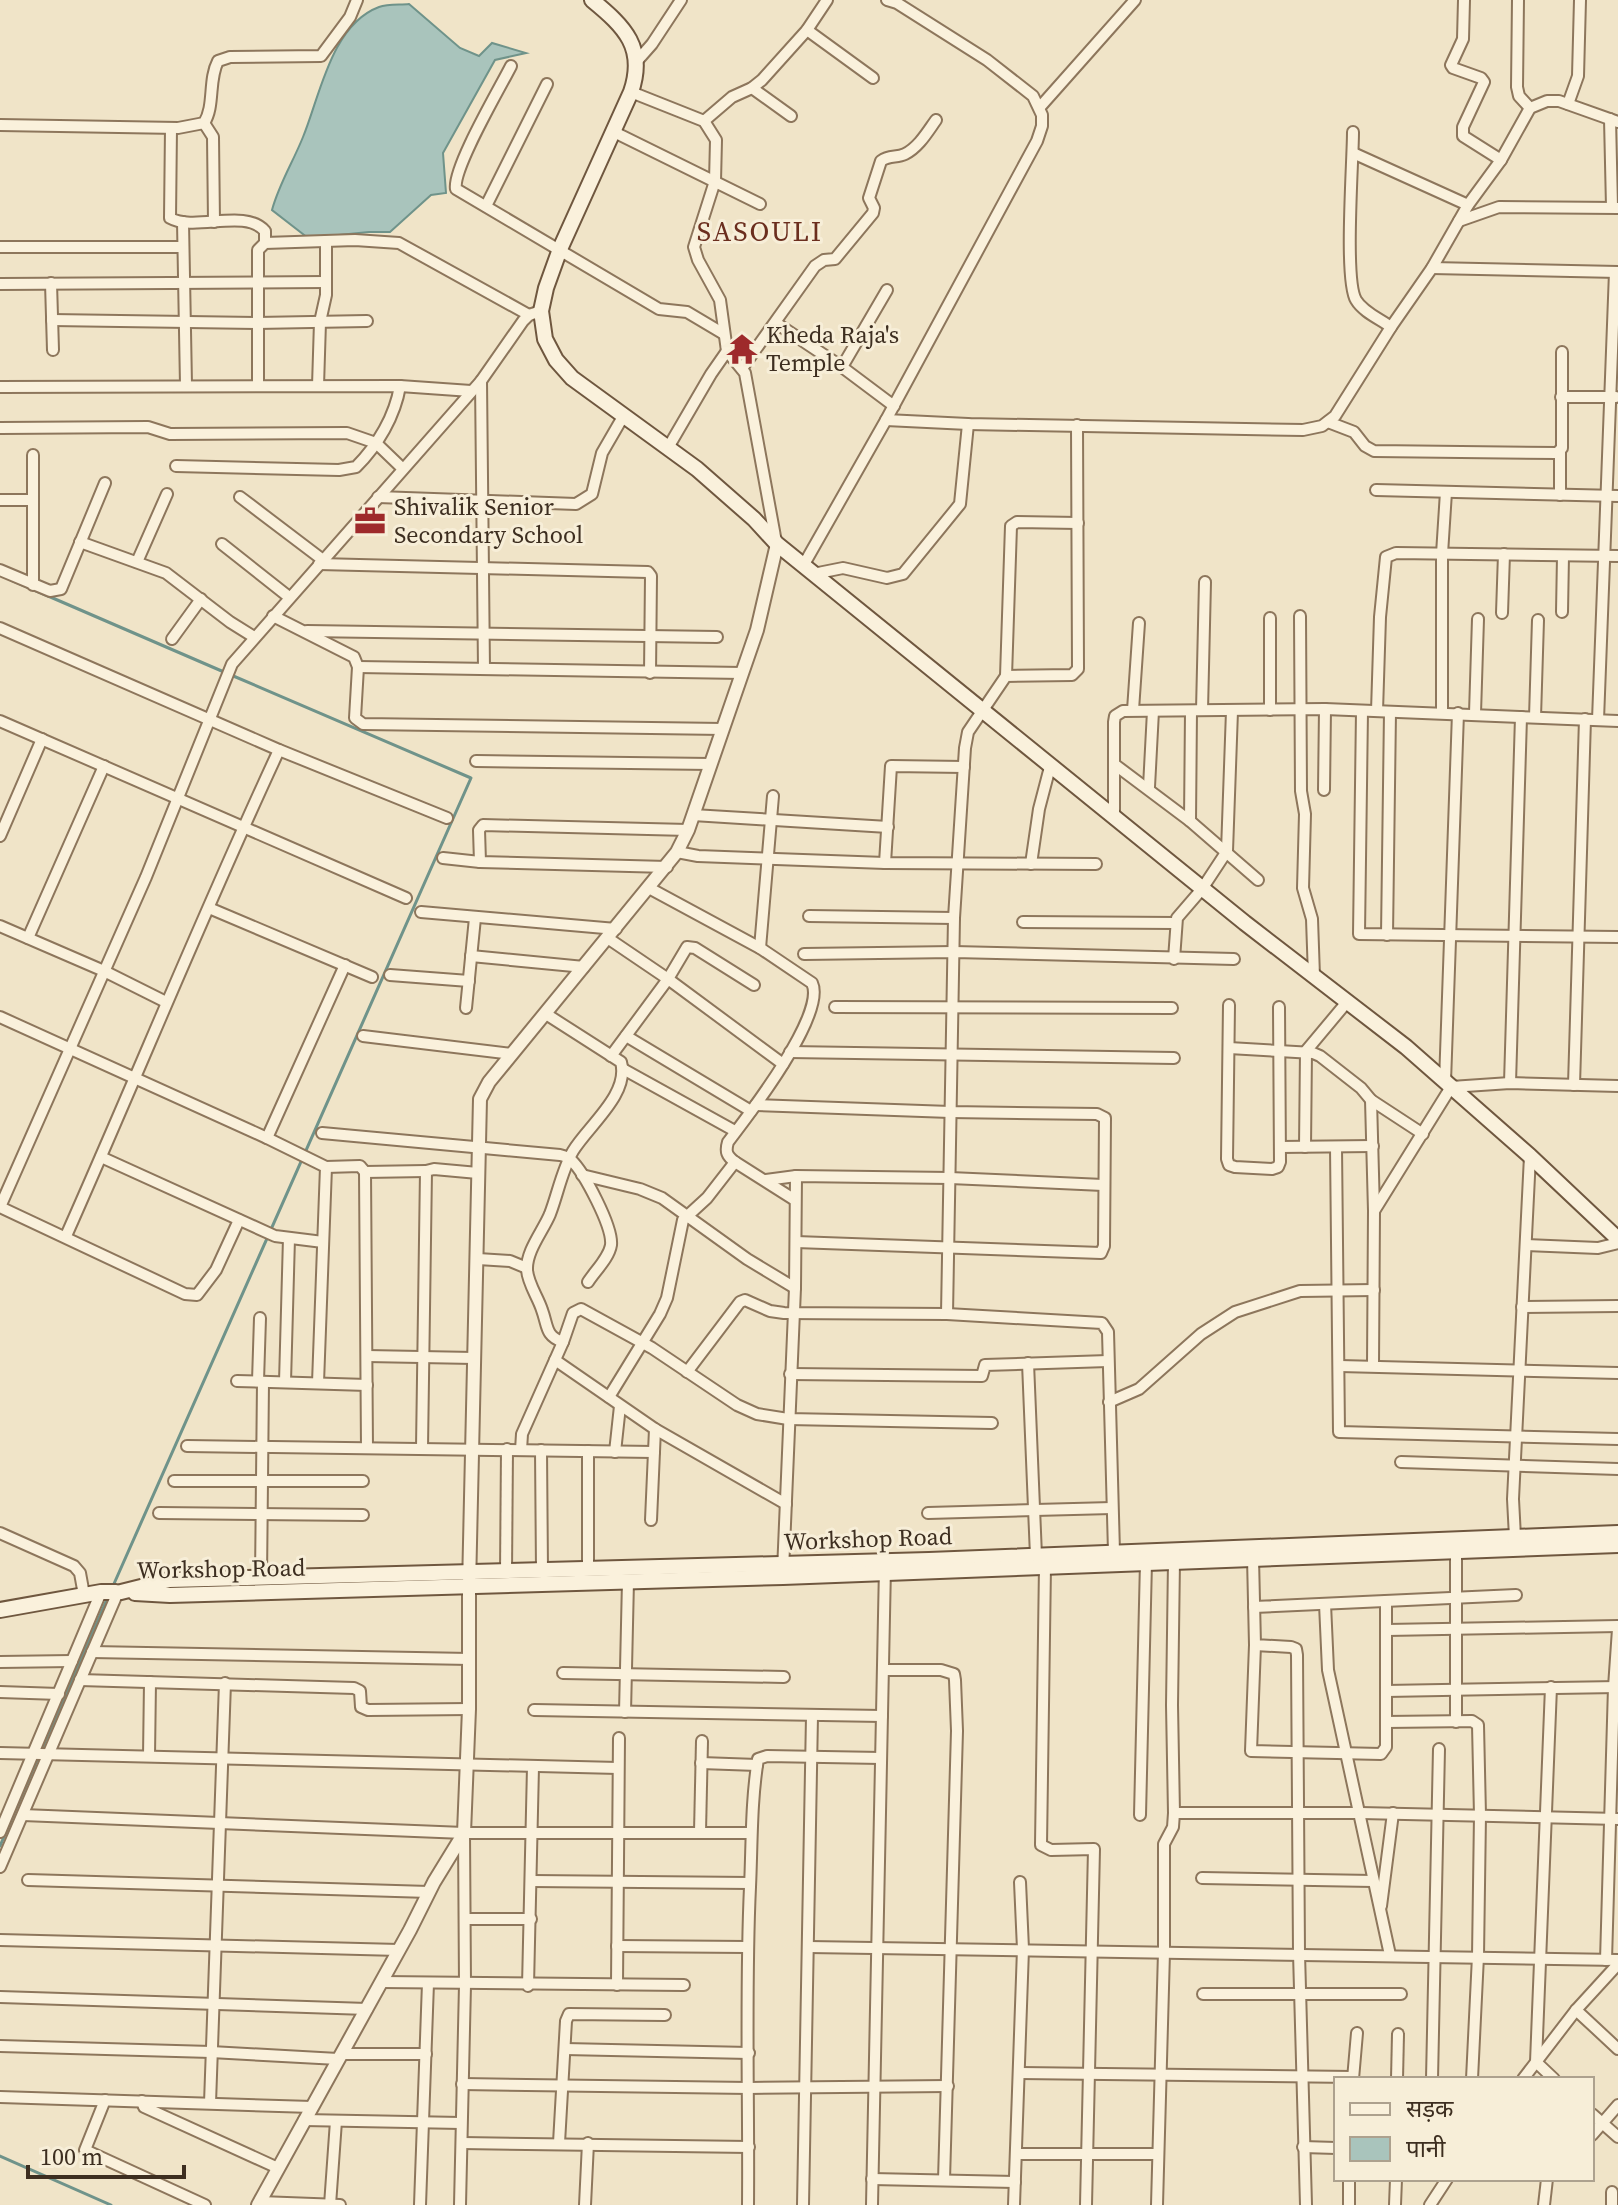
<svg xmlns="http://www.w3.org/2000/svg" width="1618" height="2205" font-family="'Source Serif 4','Noto Sans Devanagari',serif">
  <rect width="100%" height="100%" fill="#f0e4c8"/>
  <path fill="#a9c4bc" stroke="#6f938a" stroke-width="2" d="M409 4 460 48 479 56 492 43 526 53 495 60 443 153 446 193 431 195 390 232H369L308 238 272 210C279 184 293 162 303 137 320 96 331 25 379 7 388 4 400 5 409 4Z"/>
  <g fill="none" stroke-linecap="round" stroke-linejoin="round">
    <g stroke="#6f938a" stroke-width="3">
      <path d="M11 580 224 672"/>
      <path d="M113 1586 471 778 231 675"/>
      <path d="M41 1751 108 1597"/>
      <path d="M0 1846 38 1758"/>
      <path d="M0 2156 111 2205"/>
    </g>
    <defs>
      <g id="minor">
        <path d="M1464 0 1463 39 1451 65 1453 68 1481 78 1484 82 1463 127V136L1501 160"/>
        <path d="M1518 0 1517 87 1519 96 1530 108"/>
        <path d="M807 30 873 78"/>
        <path d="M637 61 652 44 681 0"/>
        <path d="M511 66C500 88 452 169 456 189L659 309 687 312 724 334"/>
        <path d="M752 88 791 116"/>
        <path d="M631 92 704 121 716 140 715 181 694 247 698 260 720 300 727 351 745 373 776 542"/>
        <path d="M1568 104 1578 76 1580 0"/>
        <path d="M1040 107 1135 0"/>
        <path d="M1610 119 1612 207"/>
        <path d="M704 121 732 97 752 88 762 80 807 30 827 0"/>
        <path d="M204 123 213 137 214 222"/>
        <path d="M0 125 178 128 204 123C215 106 208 80 218 61L230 57 321 56 350 17 357 0"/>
        <path d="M171 128 170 218C195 232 245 208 265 231V243"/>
        <path d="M612 131 760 204"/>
        <path d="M1353 132C1353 162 1344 280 1356 300 1363 312 1380 319 1391 327"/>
        <path d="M1353 153 1468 205"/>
        <path d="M486 206 547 84"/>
        <path d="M1459 221 1499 207 1618 208"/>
        <path d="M183 222 186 385"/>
        <path d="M0 247H183"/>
        <path d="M1432 268 1618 272"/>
        <path d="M51 283 53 350"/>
        <path d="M0 284 326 282"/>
        <path d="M52 320 257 323 367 321"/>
        <path d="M776 323 842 367 894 406"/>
        <path d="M743 367 815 266 824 260 835 259 873 213 874 208 869 198 881 161C889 155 897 158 905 154 919 147 928 131 936 120"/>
        <path d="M842 367 887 290"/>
        <path d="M481 381 484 669"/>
        <path d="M258 385V250L265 243 355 240 399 243 529 315"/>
        <path d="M318 386 320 322 326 295V241"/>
        <path d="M0 387 400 386 471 391"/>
        <path d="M1561 397H1616"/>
        <path d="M886 420 968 424 1303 430 1322 426 1335 416 1391 327 1432 268 1468 205 1501 160 1530 108 1547 101H1559L1618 122"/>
        <path d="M1328 422 1354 432 1365 446 1374 451 1557 453 1562 448V352"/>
        <path d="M0 428 148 427 170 434 347 433 376 443 402 468"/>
        <path d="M669 446 711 374 727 351"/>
        <path d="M1560 452V495"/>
        <path d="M33 455V585"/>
        <path d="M176 466 339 470 356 467C378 445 395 416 400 386"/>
        <path d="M1376 490 1618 496"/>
        <path d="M240 497 323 560"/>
        <path d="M378 497 576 504 592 494 602 453 624 415"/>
        <path d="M0 500H33"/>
        <path d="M80 542 166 573 230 622 254 637"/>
        <path d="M222 544 289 597"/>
        <path d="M137 562 167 494"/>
        <path d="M319 564 648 572 651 576 650 673"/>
        <path d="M803 566 886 420 1037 141 1042 126V115L1033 96 987 60 897 3 887 0"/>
        <path d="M0 570 50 591 61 589 105 483"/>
        <path d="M813 574 843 568 887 578 903 574 960 504 968 424"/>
        <path d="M1562 612 1563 556"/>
        <path d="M1502 613 1504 554"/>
        <path d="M273 616 354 657 358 667 355 718 363 724 723 729"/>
        <path d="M1300 616 1301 791 1305 814 1303 888 1312 919 1314 976"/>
        <path d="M1270 618V710"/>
        <path d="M0 628 279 750 447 818"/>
        <path d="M307 631 717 637"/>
        <path d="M172 639 201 599"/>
        <path d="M358 667 742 673"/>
        <path d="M1006 676 1011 526 1017 522 1078 523"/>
        <path d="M1133 710 1139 623"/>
        <path d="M1202 710 1205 582"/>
        <path d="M1362 711 1359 934 1618 937"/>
        <path d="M1377 711 1380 617 1386 557 1396 553 1618 556"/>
        <path d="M1442 713V554L1446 492"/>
        <path d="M1475 713 1478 619"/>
        <path d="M1535 717 1538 620"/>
        <path d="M1598 720 1615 272"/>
        <path d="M0 721 406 898"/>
        <path d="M476 761 711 764"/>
        <path d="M1114 764 1190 821 1258 880"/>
        <path d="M1149 787 1153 711"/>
        <path d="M1324 790 1325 709"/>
        <path d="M693 815 888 827"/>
        <path d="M1114 819V722L1115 716 1123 711 1325 709 1618 721"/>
        <path d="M1190 821 1191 711"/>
        <path d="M0 836 42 739"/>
        <path d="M677 852 698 856 885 863 1096 864"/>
        <path d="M443 858 480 862 667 867"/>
        <path d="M480 862 479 830 483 825 688 830"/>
        <path d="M885 863 891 766 964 767"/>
        <path d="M1031 864 1039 809 1050 767"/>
        <path d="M649 888 760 948 812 983C827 1014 748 1116 728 1142 725 1152 727 1156 735 1162L795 1200"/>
        <path d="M209 908 372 977"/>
        <path d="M421 912 616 929"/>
        <path d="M809 916 954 918"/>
        <path d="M1023 922 1175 923"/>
        <path d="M0 926 104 971 166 1002"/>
        <path d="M1387 935 1390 712"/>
        <path d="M28 938 104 766"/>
        <path d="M609 939 668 979 783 1064"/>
        <path d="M760 948 773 796"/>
        <path d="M804 954 954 952 1234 959"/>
        <path d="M471 956 584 967"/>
        <path d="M1174 959 1177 918 1202 889 1227 851 1232 711"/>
        <path d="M390 975 469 981"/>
        <path d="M1229 1005 1227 1159 1229 1165 1235 1167 1272 1169 1278 1167 1280 1162 1279 1007"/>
        <path d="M835 1007 1172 1008"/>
        <path d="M466 1008 475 918"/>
        <path d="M546 1014 621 1062C630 1094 588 1126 573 1151 562 1170 558 1193 550 1214 543 1231 526 1251 527 1270 528 1284 538 1297 542 1310 548 1326 545 1336 563 1342"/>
        <path d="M0 1017 267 1138 326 1167 318 1383"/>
        <path d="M363 1036 512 1054"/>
        <path d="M626 1036 751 1111"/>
        <path d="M1229 1048 1313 1053 1320 1056 1361 1088 1371 1100 1374 1211 1373 1366"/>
        <path d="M790 1052 1174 1058"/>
        <path d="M611 1056 668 979 687 947 695 948 754 985"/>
        <path d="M623 1069 735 1131"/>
        <path d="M1445 1082 1458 713"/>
        <path d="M1510 1083 1521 717"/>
        <path d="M1574 1085 1585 719"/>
        <path d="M1371 1100 1423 1134"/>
        <path d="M756 1105 950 1112 1097 1114 1105 1118 1104 1246 1101 1253 796 1242"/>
        <path d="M322 1133 560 1155C564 1156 568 1157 571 1160 584 1172 613 1227 611 1245 609 1258 595 1271 588 1282"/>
        <path d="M267 1138 345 965"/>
        <path d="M1280 1147 1373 1146"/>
        <path d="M1305 1147 1306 1051 1347 1002"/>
        <path d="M1336 1147 1339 1432 1618 1439"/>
        <path d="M101 1157 275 1236 323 1242"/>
        <path d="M326 1167 360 1166 365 1172 426 1171"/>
        <path d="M365 1172 367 1448"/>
        <path d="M582 1175 640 1189 662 1198 747 1259 795 1288"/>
        <path d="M766 1180 796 1176 950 1178 1103 1185"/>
        <path d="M0 1207 146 877 232 664 481 381 523 321 529 315 541 311"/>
        <path d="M0 1207 185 1294 197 1295 216 1270 239 1220"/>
        <path d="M1374 1211 1451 1087 1510 1083 1618 1086"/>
        <path d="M66 1236C138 1074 204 911 279 750"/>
        <path d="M1526 1245 1598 1248 1618 1243"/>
        <path d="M478 1259 510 1261 527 1268"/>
        <path d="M1522 1307 1618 1306"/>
        <path d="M947 1314 954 918 965 748 968 732 1006 676 1072 675 1078 669 1077 425"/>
        <path d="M367 1356 474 1358"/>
        <path d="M555 1360 655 1429 786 1504"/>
        <path d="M1028 1363 1036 1556"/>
        <path d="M1340 1366 1618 1373"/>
        <path d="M687 1372 740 1302 745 1300 770 1311 784 1313 947 1314 1102 1323 1108 1332 1114 1552"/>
        <path d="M790 1374 982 1376 985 1365 1108 1361"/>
        <path d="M237 1381 367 1385"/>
        <path d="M258 1381 260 1318"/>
        <path d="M285 1382 289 1238"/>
        <path d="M609 1397 660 1314 667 1298 683 1220 707 1198 735 1162"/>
        <path d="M1109 1402 1139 1389 1201 1334 1235 1312 1300 1291 1374 1290"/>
        <path d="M187 1446 654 1452"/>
        <path d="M422 1448 426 1171 434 1169 478 1173"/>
        <path d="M521 1450 522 1434 563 1342 573 1313 581 1309 652 1348 737 1405 757 1414 788 1419 992 1423"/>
        <path d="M541 1450 542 1570"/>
        <path d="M615 1452 620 1406"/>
        <path d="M1401 1462 1618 1469"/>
        <path d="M174 1481H363"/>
        <path d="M159 1513 363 1515"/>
        <path d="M928 1513 1112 1508"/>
        <path d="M651 1520 655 1429"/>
        <path d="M0 1533 74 1566 80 1573 84 1595"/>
        <path d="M1515 1537 1513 1499 1530 1156"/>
        <path d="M1253 1558 1255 1645 1291 1647 1296 1649 1297 1655 1299 1953 1306 2205"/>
        <path d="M1045 1566 1041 1845 1051 1850 1094 1849 1086 2205"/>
        <path d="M588 1569V1451"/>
        <path d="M783 1571 795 1288 796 1176"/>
        <path d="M506 1572 507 1449"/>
        <path d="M261 1578 263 1382"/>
        <path d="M1325 1604 1328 1670 1390 1955"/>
        <path d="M1254 1607 1516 1595"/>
        <path d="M1387 1630 1618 1626"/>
        <path d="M1255 1645 1251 1751 1381 1754 1386 1747V1601"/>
        <path d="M92 1652 470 1659"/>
        <path d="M0 1662 72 1661"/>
        <path d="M883 1670H941L954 1674 955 1680 957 1731 944 2180"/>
        <path d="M563 1673 784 1677"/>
        <path d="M80 1680 354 1688 360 1691 361 1707 368 1710 469 1709"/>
        <path d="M1551 1687 1536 2062 1554 2079"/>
        <path d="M1386 1691 1618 1687"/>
        <path d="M0 1692 59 1694"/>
        <path d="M534 1710 882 1716"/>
        <path d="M625 1712 628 1581"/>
        <path d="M1386 1722 1472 1721 1478 1725 1480 1815 1478 1956 1472 2079"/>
        <path d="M1456 1722V1545"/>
        <path d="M0 1753 618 1768"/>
        <path d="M149 1756 150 1682"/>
        <path d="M701 1763 757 1765"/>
        <path d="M1174 1813H1361L1618 1819"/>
        <path d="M23 1815 464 1833H751"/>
        <path d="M1140 1815 1146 1562"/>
        <path d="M0 1832 101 1592"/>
        <path d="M700 1832 702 1741"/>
        <path d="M0 1867 118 1592"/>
        <path d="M1202 1878 1373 1881"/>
        <path d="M28 1880 429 1892"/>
        <path d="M532 1881 750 1883"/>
        <path d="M1381 1906 1393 1813"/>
        <path d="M465 1919H531"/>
        <path d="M0 1940 399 1950"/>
        <path d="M617 1946 747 1947"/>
        <path d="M809 1947 1618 1960"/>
        <path d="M1606 1960 1614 1687 1618 1629"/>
        <path d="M382 1982 684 1985"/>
        <path d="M617 1985 619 1738"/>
        <path d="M528 1986 533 1767"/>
        <path d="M1203 1994H1401"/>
        <path d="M0 1997 367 2009"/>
        <path d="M1576 2010 1618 2049"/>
        <path d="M0 2046 211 2052 338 2059"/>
        <path d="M565 2049 749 2053"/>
        <path d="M342 2054H426"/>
        <path d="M1020 2073 1353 2077"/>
        <path d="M1353 2079 1357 2033"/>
        <path d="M1397 2079 1398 2034"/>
        <path d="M1432 2079 1439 1749"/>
        <path d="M1523 2079 1576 2010 1618 1964"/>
        <path d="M462 2084 749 2088 948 2086"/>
        <path d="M0 2097 312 2107"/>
        <path d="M105 2100 85 2150 205 2205"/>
        <path d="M142 2101 144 2107 278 2168"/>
        <path d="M210 2103 225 1683"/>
        <path d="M1592 2114 1618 2137"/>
        <path d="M304 2120 461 2123"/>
        <path d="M1592 2135 1618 2105"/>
        <path d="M462 2143 749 2147"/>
        <path d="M559 2143 566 2021 569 2014 665 2015"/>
        <path d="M1303 2147 1336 2148"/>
        <path d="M1016 2154H1157"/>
        <path d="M872 2179 1015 2182"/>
        <path d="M260 2202 340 2205"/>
        <path d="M330 2205 336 2121"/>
        <path d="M420 2205 428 1983"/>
        <path d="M460 2205 465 1985 464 1833"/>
        <path d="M585 2205 588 2143"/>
        <path d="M748 2205C749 2099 745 1993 750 1887 752 1844 751 1801 758 1759L767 1756 881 1758"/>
        <path d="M803 2205 812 1716"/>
        <path d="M872 2205 885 1567"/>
        <path d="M1014 2205 1023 1949 1020 1882"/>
        <path d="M1157 2205 1164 1952V1844L1173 1827 1174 1813 1172 1705 1174 1561"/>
        <path d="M1349 2205V2179"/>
        <path d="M1395 2205 1396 2179"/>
        <path d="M1430 2205 1447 2179"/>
        <path d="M1544 2205 1547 2179"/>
        <path d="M1612 2205V2192"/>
      </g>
      <path id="tertiary" d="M258 2205 410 1930 434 1882 464 1833 469 1709V1587L480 1099 489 1082 677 852 688 830 757 630 777 544"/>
      <g id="secondary">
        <path d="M592 0C625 27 646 48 631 92L560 249 546 288 541 311 545 339 556 360 572 378 697 469 754 519 777 544 1245 923 1406 1047 1530 1156 1618 1239"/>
        <path d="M121 1592 169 1580 929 1560 1618 1533"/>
        <path d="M135 1593 170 1595 783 1577 1618 1545"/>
        <path d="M0 1610 101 1592H116"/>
      </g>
    </defs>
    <use href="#minor" stroke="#8d765c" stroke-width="14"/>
    <use href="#tertiary" stroke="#8d765c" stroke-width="16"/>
    <use href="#secondary" stroke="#6f573f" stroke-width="18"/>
    <use href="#minor" stroke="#faf1dc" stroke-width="10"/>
    <use href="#tertiary" stroke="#faf1dc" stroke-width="12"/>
    <use href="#secondary" stroke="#faf1dc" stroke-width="14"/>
  </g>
  <defs>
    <symbol id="temple-bare" viewBox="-9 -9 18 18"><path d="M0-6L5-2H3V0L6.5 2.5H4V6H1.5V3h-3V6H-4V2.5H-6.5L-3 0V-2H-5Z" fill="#9e2a2b" stroke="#f7eed8" stroke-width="2.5" paint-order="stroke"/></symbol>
    <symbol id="office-bare" viewBox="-9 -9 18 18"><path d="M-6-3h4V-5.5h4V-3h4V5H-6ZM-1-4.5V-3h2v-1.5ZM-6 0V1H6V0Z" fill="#9e2a2b" stroke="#f7eed8" stroke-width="2.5" paint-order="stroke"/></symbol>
  </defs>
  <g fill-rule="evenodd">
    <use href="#temple-bare" x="720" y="327" width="44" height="44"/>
    <use href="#office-bare" x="348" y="499" width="44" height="44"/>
  </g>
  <g text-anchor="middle" stroke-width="6" stroke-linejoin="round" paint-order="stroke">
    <g font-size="24" fill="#3d2e20" stroke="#f7eed8" text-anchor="start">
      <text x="766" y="343">Kheda Raja's<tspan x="766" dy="28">Temple</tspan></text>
      <text x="394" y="515">Shivalik Senior<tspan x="394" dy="28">Secondary School</tspan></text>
    </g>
    <g font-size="24" fill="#3d2e20" stroke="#f7eed8">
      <text transform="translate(868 1539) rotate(-2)" y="8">Workshop Road</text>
      <text transform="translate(221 1569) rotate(-1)" y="8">Workshop Road</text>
    </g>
    <g font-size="28" letter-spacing="2" fill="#6b2e1e" stroke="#f7eed8">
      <text x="760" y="241">SASOULI</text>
    </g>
  </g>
  <rect x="1334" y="2077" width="260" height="104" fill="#f7eed8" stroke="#ada18e" stroke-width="2"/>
  <rect x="1350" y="2103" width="40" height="12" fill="#faf1dc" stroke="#ada18e" stroke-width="2"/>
  <text x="1406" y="2117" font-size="24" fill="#3d2e20">सड़क</text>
  <rect x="1350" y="2137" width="40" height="24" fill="#a9c4bc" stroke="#ada18e" stroke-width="2"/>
  <text x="1406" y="2157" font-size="24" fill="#3d2e20">पानी</text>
  <path d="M28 2165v12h156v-12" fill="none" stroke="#3d2e20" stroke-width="4"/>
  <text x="40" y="2165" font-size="24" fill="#3d2e20" stroke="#f7eed8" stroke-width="6" paint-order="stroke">100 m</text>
</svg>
